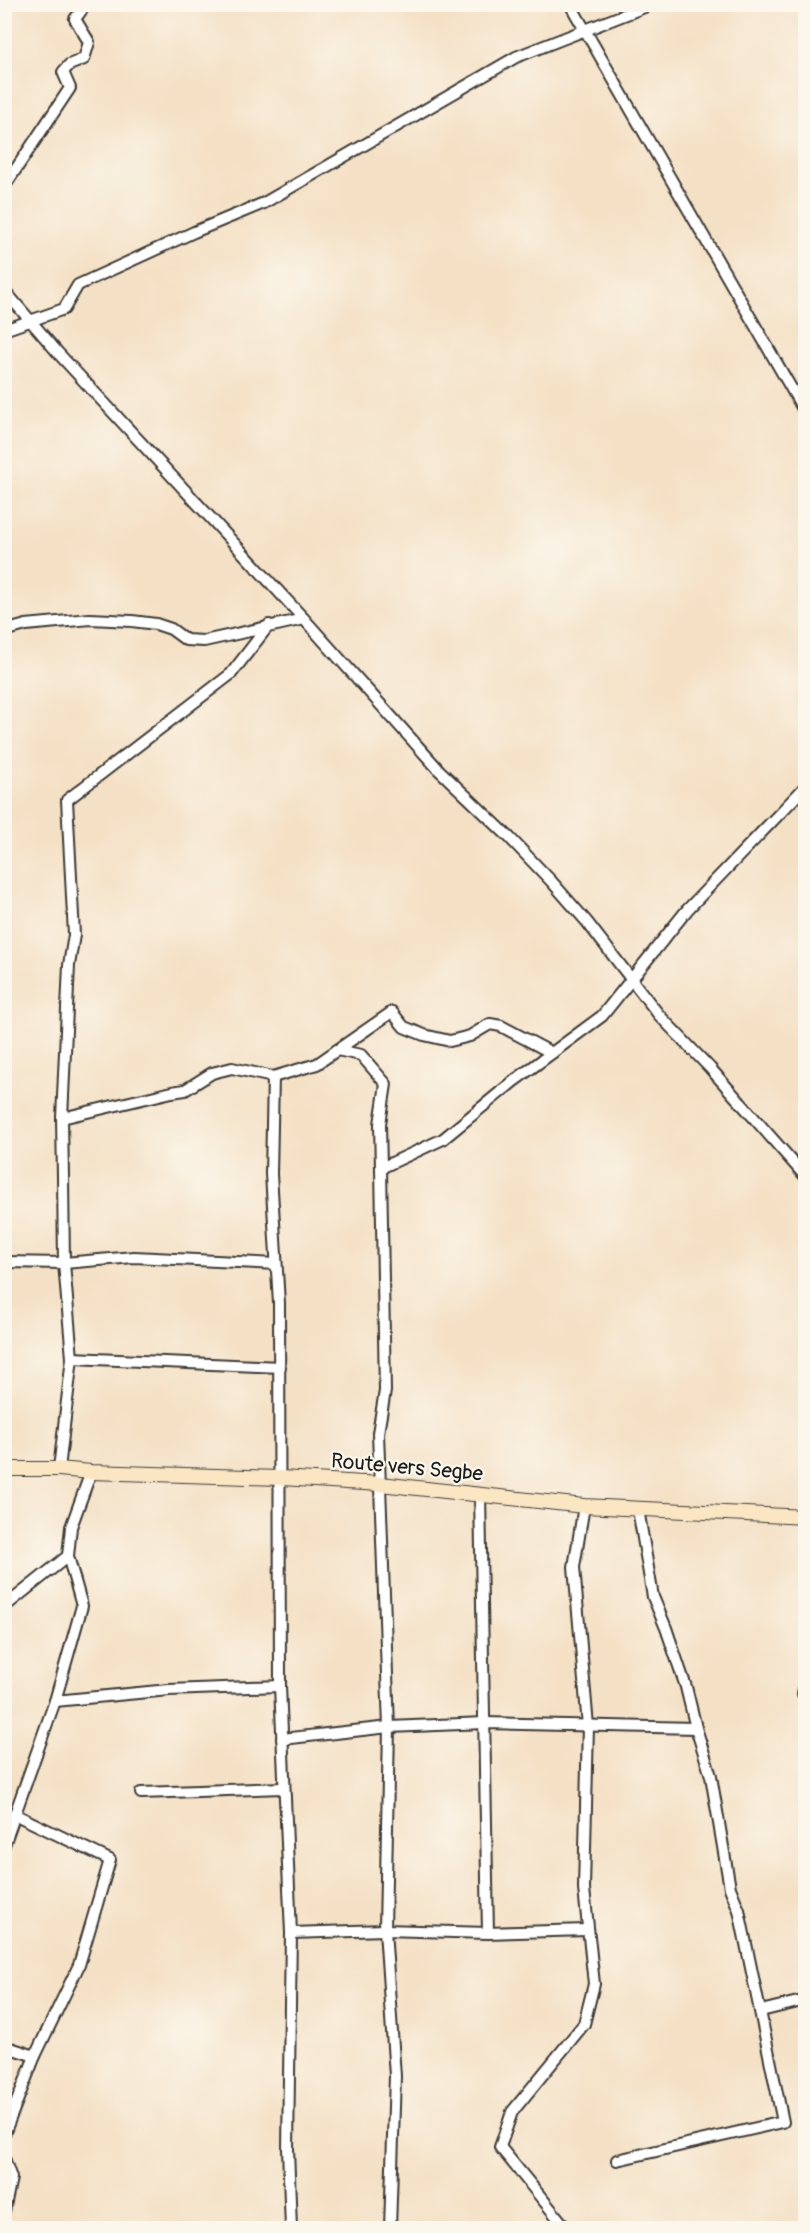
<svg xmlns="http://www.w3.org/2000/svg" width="810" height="2233" font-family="Pangolin,sans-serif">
  <rect width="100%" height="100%" fill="#fbf7ec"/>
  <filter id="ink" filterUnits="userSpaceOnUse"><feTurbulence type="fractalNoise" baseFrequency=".0167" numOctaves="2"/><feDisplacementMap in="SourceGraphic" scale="12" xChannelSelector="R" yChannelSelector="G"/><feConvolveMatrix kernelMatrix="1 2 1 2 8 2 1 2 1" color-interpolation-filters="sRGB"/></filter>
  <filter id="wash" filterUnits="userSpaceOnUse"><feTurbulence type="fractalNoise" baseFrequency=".008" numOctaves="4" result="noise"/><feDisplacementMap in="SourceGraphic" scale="24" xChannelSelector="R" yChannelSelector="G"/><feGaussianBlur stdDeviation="1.35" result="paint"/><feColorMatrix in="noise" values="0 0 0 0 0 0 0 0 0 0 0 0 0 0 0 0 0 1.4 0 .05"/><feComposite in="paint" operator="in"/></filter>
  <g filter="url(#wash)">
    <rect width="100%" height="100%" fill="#f4e0c5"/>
  </g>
  <g filter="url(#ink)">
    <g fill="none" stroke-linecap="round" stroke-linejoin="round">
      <defs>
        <g id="minor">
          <path d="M570 4 806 414"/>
          <path d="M4 187 70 88 63 72 69 65 84 59 89 42 75 19 86 4"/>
          <path d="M4 290 59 354 304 619 439 770 509 837 552 882 587 922 659 1015 710 1068 806 1177"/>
          <path d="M4 330 64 309 78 285 194 232 264 203 516 57 652 4"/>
          <path d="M4 631 26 625 90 619 132 621 156 624 171 629 186 640 204 641 304 619"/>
          <path d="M337 1050 361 1055 386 1084 380 1124 381 1168"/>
          <path d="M273 1077 271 1174 279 1303 280 1686 291 1933 288 2149 291 2228"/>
          <path d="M62 1118 172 1092 185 1090 212 1073 232 1068 273 1077 317 1064 392 1012 404 1027 424 1035 450 1041 470 1036 490 1024 501 1026 552 1053"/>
          <path d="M4 1262 64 1263 134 1257 276 1264"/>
          <path d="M72 1358 280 1367"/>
          <path d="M59 1469 72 1358 64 1263 63 1177 62 1118 69 965 74 935 67 800 231 674 269 625"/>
          <path d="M480 1494 488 1933"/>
          <path d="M4 1607 68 1556"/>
          <path d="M803 1694 806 1679"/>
          <path d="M55 1701 169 1690 280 1686"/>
          <path d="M282 1739 389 1727 485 1723 696 1728"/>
          <path d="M141 1793 283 1788"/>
          <path d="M4 1845 55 1701 82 1606 68 1556 71 1527 91 1472"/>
          <path d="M291 1933 385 1930 488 1933 587 1930"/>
          <path d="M761 2011 806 2000"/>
          <path d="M4 2046 35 2056"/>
          <path d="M4 2134 35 2056 79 1965 110 1860 14 1814"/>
          <path d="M4 2158 11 2178 4 2211"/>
          <path d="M617 2160 783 2122 739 1910 730 1888 711 1776 696 1728 686 1687 666 1628 653 1597 638 1509"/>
          <path d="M390 2228 395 2076 385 1930 389 1727 378 1433 385 1391 381 1168 443 1139 514 1081 602 1016 687 910 806 786"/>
          <path d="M566 2228 500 2147 512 2112 584 2024 594 1984 584 1889 588 1726 574 1567 584 1506"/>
        </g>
        <path id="secondary" d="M4 1469H59L91 1472 281 1478 380 1484 584 1506 806 1517"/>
      </defs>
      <use href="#minor" stroke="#3c3935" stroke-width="14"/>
      <use href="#secondary" stroke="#3c3935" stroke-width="16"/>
      <use href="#minor" stroke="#fff" stroke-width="10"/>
      <use href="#secondary" stroke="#fbe6c4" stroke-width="14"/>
    </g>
  </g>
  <g text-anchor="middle" stroke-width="4.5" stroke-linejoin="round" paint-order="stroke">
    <g font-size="21" fill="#1c1c1c" stroke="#fbf7ec">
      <text transform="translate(407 1467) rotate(5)" y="7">Route vers Segbe</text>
    </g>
  </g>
  <rect width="810" height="2233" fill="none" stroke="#fbf7ec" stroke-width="24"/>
</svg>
